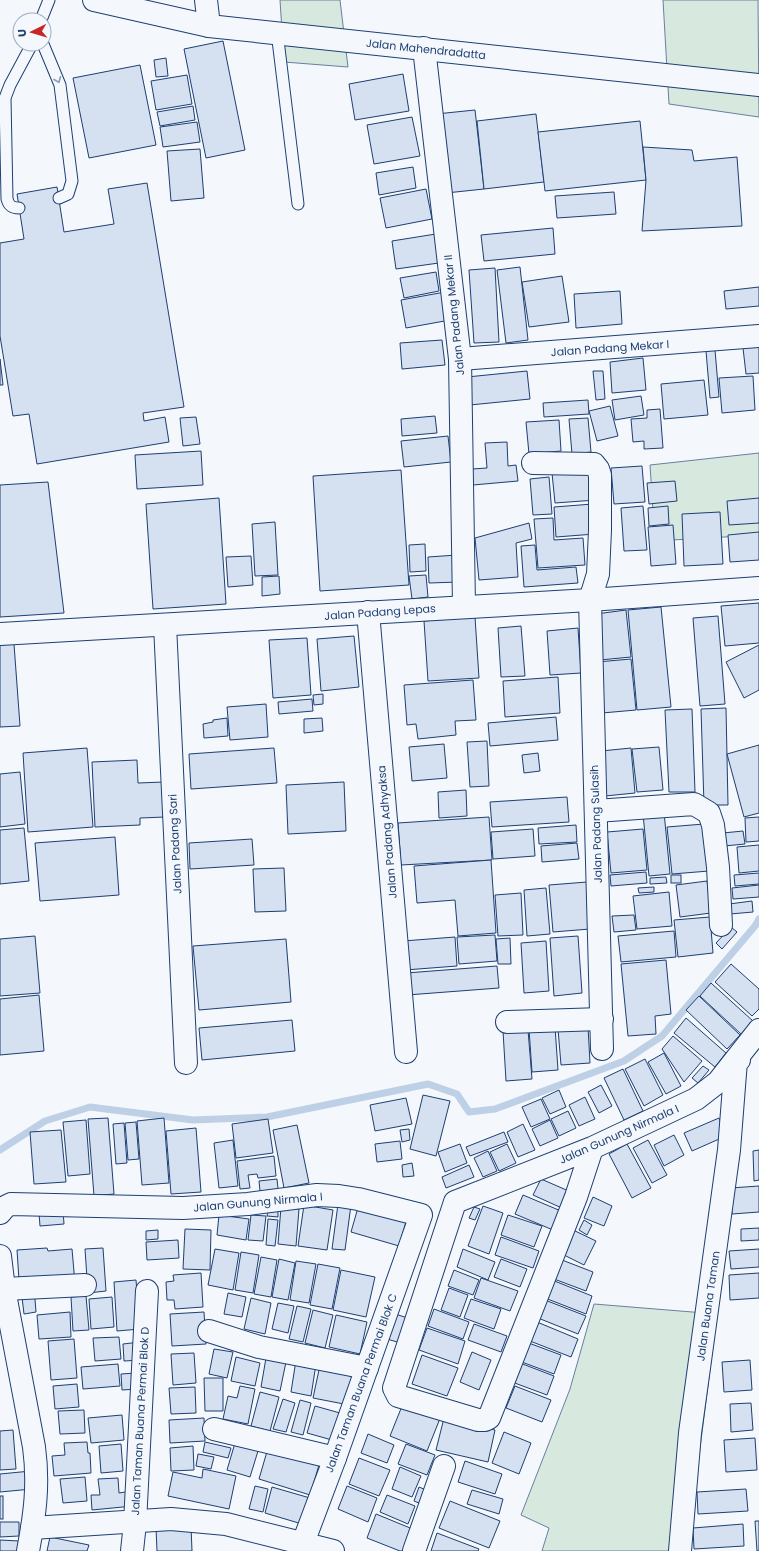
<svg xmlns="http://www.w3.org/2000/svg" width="759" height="1551" font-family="Poppins,sans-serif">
  <rect width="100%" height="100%" fill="#f4f7fb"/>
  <g fill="#d7e8df" stroke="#687fa3">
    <path d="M280 0H340L348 67 284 62Z"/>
    <path d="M663 0H758L759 117 669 104Z"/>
    <path d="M759 453V535L655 541 650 465Z"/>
    <path d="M594 1304 717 1314 687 1551H542L549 1528 521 1515 570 1389Z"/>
  </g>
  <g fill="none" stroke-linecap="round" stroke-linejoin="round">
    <path stroke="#bed0e5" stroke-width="7" d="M0 1150 45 1121 90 1107 193 1120 267 1117 428 1084 457 1094 469 1112 495 1109 624 1061 662 1036 755 926 759 919"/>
  </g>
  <g fill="#d5e0f0" stroke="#1d3f73">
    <path d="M223 41 245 150 206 158 184 49Z"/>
    <path d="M166 58 168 76 156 77 154 60Z"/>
    <path d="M140 65 156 145 89 158 73 78Z"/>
    <path d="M403 74 409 111 355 120 349 84Z"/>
    <path d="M187 75 192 104 156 110 151 81Z"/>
    <path d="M193 106 195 120 160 126 157 112Z"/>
    <path d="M475 110 484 189 446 193 436 114Z"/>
    <path d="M536 114 544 182 484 189 477 121Z"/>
    <path d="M412 117 420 156 374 164 367 125Z"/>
    <path d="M640 121 646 180 545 191 538 132Z"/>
    <path d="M197 122 200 142 163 147 160 127Z"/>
    <path d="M643 147 692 150 694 161 737 157 742 226 642 231 646 180Z"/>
    <path d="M200 149 204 198 171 201 167 151Z"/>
    <path d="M413 167 416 188 379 195 376 173Z"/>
    <path d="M147 183 184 407 143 413 144 421 165 417 169 442 37 464 29 414 13 416 0 336V243L24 239 17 194 57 187 64 232 114 224 108 189Z"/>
    <path d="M426 189 432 219 386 228 380 198Z"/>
    <path d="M614 192 616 214 557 218 555 196Z"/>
    <path d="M553 228 555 254 484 261 481 235Z"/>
    <path d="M442 233 446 262 396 269 392 241Z"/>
    <path d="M520 267 528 340 506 343 497 270Z"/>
    <path d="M495 268 499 342 474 343 469 270Z"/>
    <path d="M436 272 439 291 404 298 400 278Z"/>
    <path d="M562 276 569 322 529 327 522 282Z"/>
    <path d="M759 287V306L726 309 724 291Z"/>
    <path d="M620 291 622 324 576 328 574 294Z"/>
    <path d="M445 292 450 320 406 328 401 300Z"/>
    <path d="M442 340 445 365 402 369 400 343Z"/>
    <path d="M759 346V373L746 374 743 348Z"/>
    <path d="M715 350 719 397 710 398 706 351Z"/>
    <path d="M643 358 646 390 612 393 610 362Z"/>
    <path d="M0 359 3 385H0Z"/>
    <path d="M527 371 530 399 470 405 467 377Z"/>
    <path d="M593 371H603L605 399 596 400Z"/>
    <path d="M753 376 755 410 722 413 719 378Z"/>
    <path d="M704 380 708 415 664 419 661 384Z"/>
    <path d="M641 396 644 415 615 420 612 400Z"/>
    <path d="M588 400 589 414 544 417 543 403Z"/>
    <path d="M610 406 618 436 597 441 589 411Z"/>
    <path d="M660 409 663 448 644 449V441L633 442 631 419 647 418V410Z"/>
    <path d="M435 416 437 433 402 436 401 419Z"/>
    <path d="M196 417 200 444 183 446 180 418Z"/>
    <path d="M588 418 591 452 572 454 569 419Z"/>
    <path d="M559 420 561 451 529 454 526 422Z"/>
    <path d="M448 436 451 462 404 467 401 441Z"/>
    <path d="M507 442 508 466 516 465 518 481 473 485 472 469 487 468 485 443Z"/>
    <path d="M201 451 203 485 137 489 135 455Z"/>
    <path d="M642 466 645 502 614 504 611 468Z"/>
    <path d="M401 470 409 585 320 591 313 476Z"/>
    <path d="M594 470 596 500 555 503 552 473Z"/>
    <path d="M549 477 552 514 533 515 530 479Z"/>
    <path d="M675 481 677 501 649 504 647 483Z"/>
    <path d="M48 482 64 613 0 617V485Z"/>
    <path d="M219 498 226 604 153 609 146 504Z"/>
    <path d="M759 498V523L729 525 727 501Z"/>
    <path d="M593 504 595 534 556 537 554 507Z"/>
    <path d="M643 506 647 550 624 551 621 508Z"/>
    <path d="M668 506 669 524 649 526 648 508Z"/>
    <path d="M720 512 723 564 684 566 682 514Z"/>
    <path d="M553 518 554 540 583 538 585 565 538 568 534 519Z"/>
    <path d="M275 522 278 575 255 576 252 524Z"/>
    <path d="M529 523 532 539 516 543 518 577 479 580 475 538Z"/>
    <path d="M673 525 676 564 651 566 648 527Z"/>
    <path d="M759 532V560L730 562 728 535Z"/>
    <path d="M425 544 426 571 410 572 409 545Z"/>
    <path d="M535 545 537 570 576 567 578 583 524 587 521 546Z"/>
    <path d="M457 555 459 582 429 583 428 557Z"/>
    <path d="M251 556 253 585 228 587 226 557Z"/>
    <path d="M426 575 428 597 412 599 409 576Z"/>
    <path d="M279 576 280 594 262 596V577Z"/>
    <path d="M759 603V643L725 646 721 606Z"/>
    <path d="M661 607 671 707 637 710 628 610Z"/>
    <path d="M626 610 631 657 600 660 596 614Z"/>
    <path d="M718 616 725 704 700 706 693 618Z"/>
    <path d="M475 617 479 678 428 681 424 621Z"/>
    <path d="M521 626 525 676 501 677 498 628Z"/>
    <path d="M578 628 581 673 550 675 547 631Z"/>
    <path d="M354 636 359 687 321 691 317 639Z"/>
    <path d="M307 638 311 695 273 698 269 640Z"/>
    <path d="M14 644 20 726 0 727V645Z"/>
    <path d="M759 645V690L744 698 726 662Z"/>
    <path d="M631 659 636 710 602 713 597 662Z"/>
    <path d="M558 677 560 713 505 717 503 681Z"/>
    <path d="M473 680 476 720 455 721 456 735 418 739 416 724 407 725 404 685Z"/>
    <path d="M323 694V704L314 705 313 695Z"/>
    <path d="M312 699 313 711 279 714 278 702Z"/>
    <path d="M266 704 268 737 230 740 227 707Z"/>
    <path d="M726 708 728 805H704L701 709Z"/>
    <path d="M692 709 695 792H669L665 710Z"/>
    <path d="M556 717 558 740 490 746 488 723Z"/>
    <path d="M227 718 228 736 204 738 203 724 213 722V720Z"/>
    <path d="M322 718 323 731 304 733V719Z"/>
    <path d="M487 741 489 786 470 787 467 742Z"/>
    <path d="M444 744 447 778 412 781 409 747Z"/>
    <path d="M759 745V813L744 817 727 754Z"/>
    <path d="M659 747 663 790 637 792 632 749Z"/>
    <path d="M87 748 93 827 28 832 23 753Z"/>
    <path d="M274 748 277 783 191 789 189 754Z"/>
    <path d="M631 748 635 793 605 796 601 751Z"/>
    <path d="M538 753 540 771 524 773 522 755Z"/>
    <path d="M137 760 138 783 164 782 165 817 140 818V825L95 827 92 762Z"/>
    <path d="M20 772 25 824 0 827V774Z"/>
    <path d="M344 782 346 831 288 834 286 785Z"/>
    <path d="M466 790 467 816 439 818 438 792Z"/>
    <path d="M567 797 569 822 492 827 490 802Z"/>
    <path d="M664 812 670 874 649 876 643 814Z"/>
    <path d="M489 817 492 860 401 865 398 823Z"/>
    <path d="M759 817V841L746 842 745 818Z"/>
    <path d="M704 824 709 871 672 874 667 827Z"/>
    <path d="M576 825 577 842 539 844 538 828Z"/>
    <path d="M24 828 29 881 0 884V830Z"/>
    <path d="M533 829 535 856 493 859 491 832Z"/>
    <path d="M643 829 647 870 611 873 607 832Z"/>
    <path d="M743 831 745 844 724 846 723 833Z"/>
    <path d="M115 837 119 895 40 901 35 843Z"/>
    <path d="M252 839 254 865 190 869 189 843Z"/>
    <path d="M577 843 579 859 542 862 541 846Z"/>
    <path d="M759 845V871L739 873 737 847Z"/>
    <path d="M491 860 496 933 458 936 455 900 417 903 414 866Z"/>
    <path d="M284 868 286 911 255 912 253 869Z"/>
    <path d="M646 872 647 883 611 886 610 875Z"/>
    <path d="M759 873V884L735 886 734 875Z"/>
    <rect x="671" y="875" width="10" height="8"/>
    <path d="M666 877 667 883 650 884V878Z"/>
    <path d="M707 881 711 913 680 917 676 885Z"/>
    <path d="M587 882 590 929 553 932 549 885Z"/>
    <path d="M759 885V897L733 899 732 888Z"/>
    <path d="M654 887V892L639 893 638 888Z"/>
    <path d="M546 888 550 934 527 936 524 890Z"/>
    <path d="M669 892 672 926 637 929 633 896Z"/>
    <path d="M521 893 523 935 498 936 495 895Z"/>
    <path d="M752 901 753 912 730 914 729 904Z"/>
    <path d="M634 915 636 930 614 932 612 916Z"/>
    <path d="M710 917 713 953 678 957 674 920Z"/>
    <path d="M731 927 737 932 722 949 716 943Z"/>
    <path d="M674 931 676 957 621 962 618 936Z"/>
    <path d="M495 935 497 961 459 964 457 937Z"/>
    <path d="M35 936 40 993 0 996V939Z"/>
    <path d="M578 936 582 993 554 996 550 938Z"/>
    <path d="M455 937 457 966 405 970 403 941Z"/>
    <path d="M510 938 511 964H498L496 939Z"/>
    <path d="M286 939 291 1002 199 1010 193 946Z"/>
    <path d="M546 941 549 991 524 993 521 943Z"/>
    <path d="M666 960 671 1014 655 1016 656 1034 628 1036 621 964Z"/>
    <path d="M731 964 759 989V1009L752 1016 715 982Z"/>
    <path d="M497 966 499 988 407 995 406 973Z"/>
    <path d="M711 983 753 1021 741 1034 700 996Z"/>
    <path d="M39 995 44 1051 0 1055V999Z"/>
    <path d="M699 996 740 1035 727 1049 686 1010Z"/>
    <path d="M686 1018 726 1053 715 1067 674 1033Z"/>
    <path d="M292 1020 295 1051 202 1060 199 1028Z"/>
    <path d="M555 1027 558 1070 532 1072 529 1029Z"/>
    <path d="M588 1027 590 1063 561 1065 558 1029Z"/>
    <path d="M528 1030 532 1079 506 1081 503 1031Z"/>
    <path d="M673 1036 702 1061 684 1082 662 1049Z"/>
    <path d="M664 1053 681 1086 666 1094 648 1062Z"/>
    <path d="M645 1059 663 1095 644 1106 625 1069Z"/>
    <path d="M703 1066 709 1070 698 1083 692 1078Z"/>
    <path d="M623 1069 643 1111 624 1120 604 1078Z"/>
    <path d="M601 1085 612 1106 599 1113 588 1092Z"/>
    <path d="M559 1090 566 1107 550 1114 542 1098Z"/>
    <path d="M423 1095 450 1101 436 1156 410 1149Z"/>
    <path d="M585 1097 595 1119 579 1126 569 1105Z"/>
    <path d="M406 1098 412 1124 375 1131 370 1105Z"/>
    <path d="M541 1099 550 1119 531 1127 522 1107Z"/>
    <path d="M568 1111 576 1128 559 1136 551 1119Z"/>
    <path d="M108 1118 114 1194 94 1196 88 1119Z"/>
    <path d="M164 1118 169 1183 142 1185 137 1121Z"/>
    <path d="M719 1118 726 1136 692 1151 684 1133Z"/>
    <path d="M268 1119 273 1153 236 1158 232 1124Z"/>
    <path d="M86 1120 90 1174 68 1176 63 1122Z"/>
    <path d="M550 1120 558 1138 540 1146 532 1129Z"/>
    <path d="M136 1122 139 1159 128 1160 125 1123Z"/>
    <path d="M124 1123 127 1163 116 1164 113 1124Z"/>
    <path d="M523 1124 535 1150 518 1157 507 1132Z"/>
    <path d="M297 1125 309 1183 284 1188 273 1130Z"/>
    <path d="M196 1128 201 1192 171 1194 166 1131Z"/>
    <path d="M409 1129 410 1140 402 1142 400 1130Z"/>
    <path d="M61 1130 66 1182 34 1184 30 1132Z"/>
    <path d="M504 1132 508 1142 470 1156 466 1147Z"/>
    <path d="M674 1135 684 1155 664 1166 654 1145Z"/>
    <path d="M233 1140 238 1186 219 1188 214 1143Z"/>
    <path d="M648 1140 667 1175 652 1183 633 1148Z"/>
    <path d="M400 1141 402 1159 377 1162 375 1144Z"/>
    <path d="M460 1144 467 1163 445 1172 438 1152Z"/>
    <path d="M507 1144 516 1163 499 1171 490 1152Z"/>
    <path d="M627 1144 651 1188 632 1198 609 1154Z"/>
    <path d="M759 1150V1180L754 1181 753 1151Z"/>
    <path d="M488 1151 497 1171 483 1177 474 1158Z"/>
    <path d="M274 1156 276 1176 258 1178 257 1174 248 1175 250 1188 240 1189 237 1161Z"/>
    <path d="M412 1163 414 1176 403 1177 402 1165Z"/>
    <path d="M469 1165 474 1177 446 1188 442 1177Z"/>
    <path d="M277 1179 279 1198 261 1201 259 1181Z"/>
    <path d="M541 1179 571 1192 564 1209 533 1195Z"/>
    <path d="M759 1186V1212L732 1214 730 1188Z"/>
    <path d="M523 1195 561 1211 553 1230 515 1214Z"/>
    <path d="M593 1197 612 1206 604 1226 584 1218Z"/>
    <path d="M338 1204 351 1205 345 1250 332 1249Z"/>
    <path d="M359 1204 407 1218 399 1246 351 1232Z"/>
    <path d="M304 1205 333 1210 327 1250 298 1246Z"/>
    <path d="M483 1206 503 1213 489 1254 468 1246Z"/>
    <path d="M281 1207 299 1209 296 1246 278 1244Z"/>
    <path d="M474 1207 480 1209 475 1220 469 1218Z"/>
    <path d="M268 1210 278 1211V1217L267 1216Z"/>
    <path d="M63 1211 64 1224 40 1226 39 1213Z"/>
    <path d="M219 1215 249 1219 246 1240 217 1235Z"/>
    <path d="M251 1215 266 1216 263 1241 248 1240Z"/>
    <path d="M508 1215 542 1226 534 1247 501 1235Z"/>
    <path d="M268 1219 278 1220 275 1246 266 1245Z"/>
    <path d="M584 1220 592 1225 587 1235 579 1230Z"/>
    <path d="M759 1228V1240L741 1241V1229Z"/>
    <path d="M185 1229 211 1230 210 1270 183 1269Z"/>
    <path d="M571 1229 596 1241 584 1265 560 1253Z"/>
    <path d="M158 1230V1239L146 1240V1231Z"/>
    <path d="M501 1237 539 1251 533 1268 495 1255Z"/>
    <path d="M178 1240 179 1258 147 1260 146 1242Z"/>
    <path d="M47 1248 48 1251 72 1249 75 1283 19 1280 17 1250Z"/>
    <path d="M103 1248 106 1291 88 1293 85 1249Z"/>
    <path d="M215 1249 239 1253 233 1290 208 1285Z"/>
    <path d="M463 1249 495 1262 488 1280 457 1267Z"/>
    <path d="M759 1249V1267L731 1269 729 1251Z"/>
    <path d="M241 1252 259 1255 253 1293 235 1290Z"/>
    <path d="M261 1257 277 1260 271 1297 254 1294Z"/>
    <path d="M279 1259 295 1263 288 1300 272 1297Z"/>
    <path d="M501 1259 527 1269 520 1287 494 1277Z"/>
    <path d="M562 1260 593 1272 586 1291 554 1279Z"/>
    <path d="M296 1261 316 1264 309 1303 290 1300Z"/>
    <path d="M318 1264 340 1268 332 1309 310 1305Z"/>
    <path d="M341 1270 375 1277 366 1317 333 1310Z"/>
    <path d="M454 1270 479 1280 473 1295 448 1286Z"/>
    <path d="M201 1273 203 1307 175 1309 174 1300H167L166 1282 174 1281 173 1275Z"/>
    <path d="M759 1273V1298L730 1300 729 1275Z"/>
    <path d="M481 1278 518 1291 510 1311 474 1298Z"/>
    <path d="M136 1280 140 1329 117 1331 114 1282Z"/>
    <path d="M552 1280 592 1296 586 1314 545 1298Z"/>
    <path d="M34 1287 36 1312 24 1314 21 1289Z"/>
    <path d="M449 1288 468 1295 460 1317 441 1310Z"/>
    <path d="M228 1293 246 1297 242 1317 224 1314Z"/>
    <path d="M86 1296 89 1330 73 1331 71 1297Z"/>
    <path d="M112 1297 114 1327 91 1329 89 1299Z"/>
    <path d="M251 1298 271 1303 265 1334 244 1329Z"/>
    <path d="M471 1299 501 1309 494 1329 464 1318Z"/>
    <path d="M545 1300 586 1316 578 1334 538 1318Z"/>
    <path d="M278 1303 294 1306 288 1333 272 1329Z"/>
    <path d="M297 1306 311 1309 303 1342 289 1339Z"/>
    <path d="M434 1309 469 1322 463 1339 428 1326Z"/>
    <path d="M313 1310 333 1315 325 1348 305 1343Z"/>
    <path d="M70 1312 71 1337 39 1339 37 1315Z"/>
    <path d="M204 1312 206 1344 172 1346 170 1314Z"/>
    <path d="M395 1314 411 1319 404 1344 387 1339Z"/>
    <path d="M336 1315 367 1322 360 1354 329 1347Z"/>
    <path d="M537 1322 578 1339 571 1357 530 1341Z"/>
    <path d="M474 1324 507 1336 501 1352 468 1340Z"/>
    <path d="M427 1328 465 1341 458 1364 419 1350Z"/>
    <path d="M119 1337 121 1359 95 1361 93 1338Z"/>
    <path d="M74 1339 77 1378 51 1380 48 1341Z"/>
    <path d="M140 1342 141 1360 124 1361 123 1344Z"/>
    <path d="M526 1342 561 1355 554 1374 519 1361Z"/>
    <path d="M214 1349 233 1352 227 1378 209 1374Z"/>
    <path d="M472 1352 491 1360 479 1390 460 1382Z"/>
    <path d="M194 1353 196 1383 173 1385 171 1354Z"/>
    <path d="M422 1355 458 1368 447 1396 412 1384Z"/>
    <path d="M236 1357 260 1363 255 1386 231 1381Z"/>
    <path d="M266 1358 286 1362 280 1391 261 1387Z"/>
    <path d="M296 1360 316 1364 311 1396 291 1392Z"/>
    <path d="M750 1360 752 1390 724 1392 722 1362Z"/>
    <path d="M520 1363 554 1376 547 1395 512 1382Z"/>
    <path d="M118 1364 120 1386 83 1389 81 1367Z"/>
    <path d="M320 1365 355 1372 349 1405 313 1398Z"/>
    <path d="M136 1373 137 1389 122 1390 121 1374Z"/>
    <path d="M204 1378H223V1411H205Z"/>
    <path d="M77 1384 79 1407 55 1409 53 1386Z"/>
    <path d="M240 1386 255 1389 248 1424 223 1419 228 1396 237 1398Z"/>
    <path d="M515 1386 551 1400 542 1422 506 1408Z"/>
    <path d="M195 1387 196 1413 171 1414 169 1388Z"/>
    <path d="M260 1392 279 1397 270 1431 251 1426Z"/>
    <path d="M283 1399 295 1403 286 1432 273 1429Z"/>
    <path d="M300 1400 311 1403 303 1435 291 1432Z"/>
    <path d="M404 1401 441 1416 427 1451 390 1436Z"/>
    <path d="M751 1403 753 1430 731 1432 730 1404Z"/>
    <path d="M315 1406 340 1413 332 1440 307 1433Z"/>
    <path d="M84 1410 85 1433 60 1434 58 1411Z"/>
    <path d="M122 1415 124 1440 91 1443 88 1418Z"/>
    <path d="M204 1418 205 1441 170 1443 169 1420Z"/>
    <path d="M444 1418 495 1430 488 1462 436 1450Z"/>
    <path d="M13 1430 16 1469 0 1470V1431Z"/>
    <path d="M504 1432 531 1443 519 1474 492 1463Z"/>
    <path d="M368 1434 394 1445 387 1463 361 1453Z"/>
    <path d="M755 1438 757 1470 726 1472 724 1440Z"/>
    <path d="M87 1442 88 1453H90L91 1473 54 1476 52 1456 65 1455 64 1443Z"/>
    <path d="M205 1442 231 1448 228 1458 203 1452Z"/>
    <path d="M235 1443 258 1451 250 1477 227 1470Z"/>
    <path d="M121 1444 123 1471 101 1473 99 1446Z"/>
    <path d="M406 1444 435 1455 427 1475 398 1464Z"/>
    <path d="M193 1446 194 1470 171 1471 170 1448Z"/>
    <path d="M268 1448 319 1465 310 1495 259 1479Z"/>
    <path d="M198 1454 214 1457 211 1469 196 1466Z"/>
    <path d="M359 1458 390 1470 379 1496 349 1484Z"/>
    <path d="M465 1461 502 1474 495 1494 458 1482Z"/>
    <path d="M400 1467 421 1476 412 1497 392 1489Z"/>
    <path d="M203 1469 236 1476 229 1509 168 1496 173 1472 202 1478Z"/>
    <path d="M31 1471 32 1489 0 1492V1474Z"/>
    <path d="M85 1477 87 1501 63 1503 60 1479Z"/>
    <path d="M118 1478 119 1493 131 1491 133 1506 92 1510 91 1495H100L98 1479Z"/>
    <path d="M255 1486 268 1489 263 1512 249 1509Z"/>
    <path d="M347 1486 377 1498 368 1522 338 1509Z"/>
    <path d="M272 1487 310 1498 302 1524 265 1513Z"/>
    <path d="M419 1487 431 1492 426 1506 414 1501Z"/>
    <path d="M746 1489 748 1511 698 1514 697 1492Z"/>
    <path d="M472 1490 503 1499 499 1514 467 1504Z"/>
    <path d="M387 1495 415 1506 408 1524 380 1512Z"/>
    <rect x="0" y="1496" width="3" height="23"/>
    <path d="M450 1501 500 1521 489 1548 439 1528Z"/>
    <path d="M376 1514 415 1530 407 1551H400L367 1538Z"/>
    <path d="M755 1521H759V1551H757Z"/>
    <path d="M0 1522H19V1536L0 1537Z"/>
    <path d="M743 1524 744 1546 694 1549 693 1528Z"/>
    <path d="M191 1526 192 1551H157L156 1528Z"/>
    <path d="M437 1533 479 1549 478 1551H431Z"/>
    <path d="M50 1537 89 1545 87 1551H47Z"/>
    <path d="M0 1540 19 1541 18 1551H0Z"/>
  </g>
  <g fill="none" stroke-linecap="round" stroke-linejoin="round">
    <defs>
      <g id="lane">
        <path d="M41 20 49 0"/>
        <path d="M277 32 298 204"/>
        <path d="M43 44 60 85 72 181 68 194 59 198"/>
        <path d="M19 208C12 208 9 206 7 199L5 98 10 85 32 44"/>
      </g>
      <g id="street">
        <path d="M206 0 209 26"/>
        <path d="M424 48 460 359 464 606"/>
        <path d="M460 359 759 336"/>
        <path d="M533 463 594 464 598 469 600 475V530L598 574 590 600 602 1049"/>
        <path d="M368 612 406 1052"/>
        <path d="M165 625 186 1063"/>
        <path d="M0 634 590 600 759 588"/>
        <path d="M596 811 694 804 709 813 713 825 718 867 721 925"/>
        <path d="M507 1022 602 1019"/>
        <path d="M592 1148 576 1197 489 1418 485 1420H478L398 1396 394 1388 455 1202 592 1148 696 1099 718 1082 759 1030"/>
        <path d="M0 1213 5 1207 11 1204 183 1208 248 1204 317 1195 339 1196 358 1199 421 1215 335 1458 300 1551"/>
        <path d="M0 1256 4 1289 34 1447C39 1484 35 1514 28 1551"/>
        <path d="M4 1289 85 1285"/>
        <path d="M209 1331 259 1347 367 1368"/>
        <path d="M214 1429 335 1458"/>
        <path d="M32 1528 171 1519 226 1524 333 1551"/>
        <path d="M132 1551 135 1523 147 1291"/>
        <path d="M414 1551 444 1466"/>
        <path d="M680 1551 690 1433 729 1150 736 1061 739 1060"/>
      </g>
      <path id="highway" d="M94 0 209 26 759 85"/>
    </defs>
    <use href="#lane" stroke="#1d3f73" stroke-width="13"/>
    <use href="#street" stroke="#1d3f73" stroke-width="24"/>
    <use href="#highway" stroke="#1d3f73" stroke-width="24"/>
    <use href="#lane" stroke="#f4f7fb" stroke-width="11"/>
    <use href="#street" stroke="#f4f7fb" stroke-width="22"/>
    <use href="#highway" stroke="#f4f7fb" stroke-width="22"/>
  </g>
  <defs><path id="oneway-chevron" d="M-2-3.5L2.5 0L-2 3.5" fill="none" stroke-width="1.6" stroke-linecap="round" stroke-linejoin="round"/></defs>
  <use stroke="#889bb7" href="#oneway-chevron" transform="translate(58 80) rotate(68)"/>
  <g text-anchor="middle" stroke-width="3" stroke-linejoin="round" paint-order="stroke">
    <g font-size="11" fill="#1d3f73" stroke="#f4f7fb">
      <text transform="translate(426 49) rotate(6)" y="4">Jalan Mahendradatta</text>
      <text transform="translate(454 315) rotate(-96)" y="4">Jalan Padang Mekar II</text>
      <text transform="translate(610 348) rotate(-4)" y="4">Jalan Padang Mekar I</text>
      <text transform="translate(380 612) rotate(-4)" y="4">Jalan Padang Lepas</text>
      <text transform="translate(596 824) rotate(-92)" y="4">Jalan Padang Sulasih</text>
      <text transform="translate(387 832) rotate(-95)" y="4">Jalan Padang Adhyaksa</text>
      <text transform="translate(175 844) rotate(-93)" y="4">Jalan Padang Sari</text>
      <text transform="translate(619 1134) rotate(-24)" y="4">Jalan Gunung Nirmala I</text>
      <text transform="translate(258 1202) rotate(-5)" y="4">Jalan Gunung Nirmala I</text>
      <text transform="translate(708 1306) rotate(-82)" y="4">Jalan Buana Taman</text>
      <text transform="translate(361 1383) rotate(-70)" y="4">Jalan Taman Buana Permai Blok C</text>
      <text transform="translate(140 1421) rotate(-87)" y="4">Jalan Taman Buana Permai Blok D</text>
    </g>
  </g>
  <g transform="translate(32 32) rotate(265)"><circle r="19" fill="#f4f7fb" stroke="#9eadc5"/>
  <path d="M0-3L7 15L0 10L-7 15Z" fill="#c62828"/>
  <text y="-6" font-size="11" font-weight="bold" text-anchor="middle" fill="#1d3f73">U</text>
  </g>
</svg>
